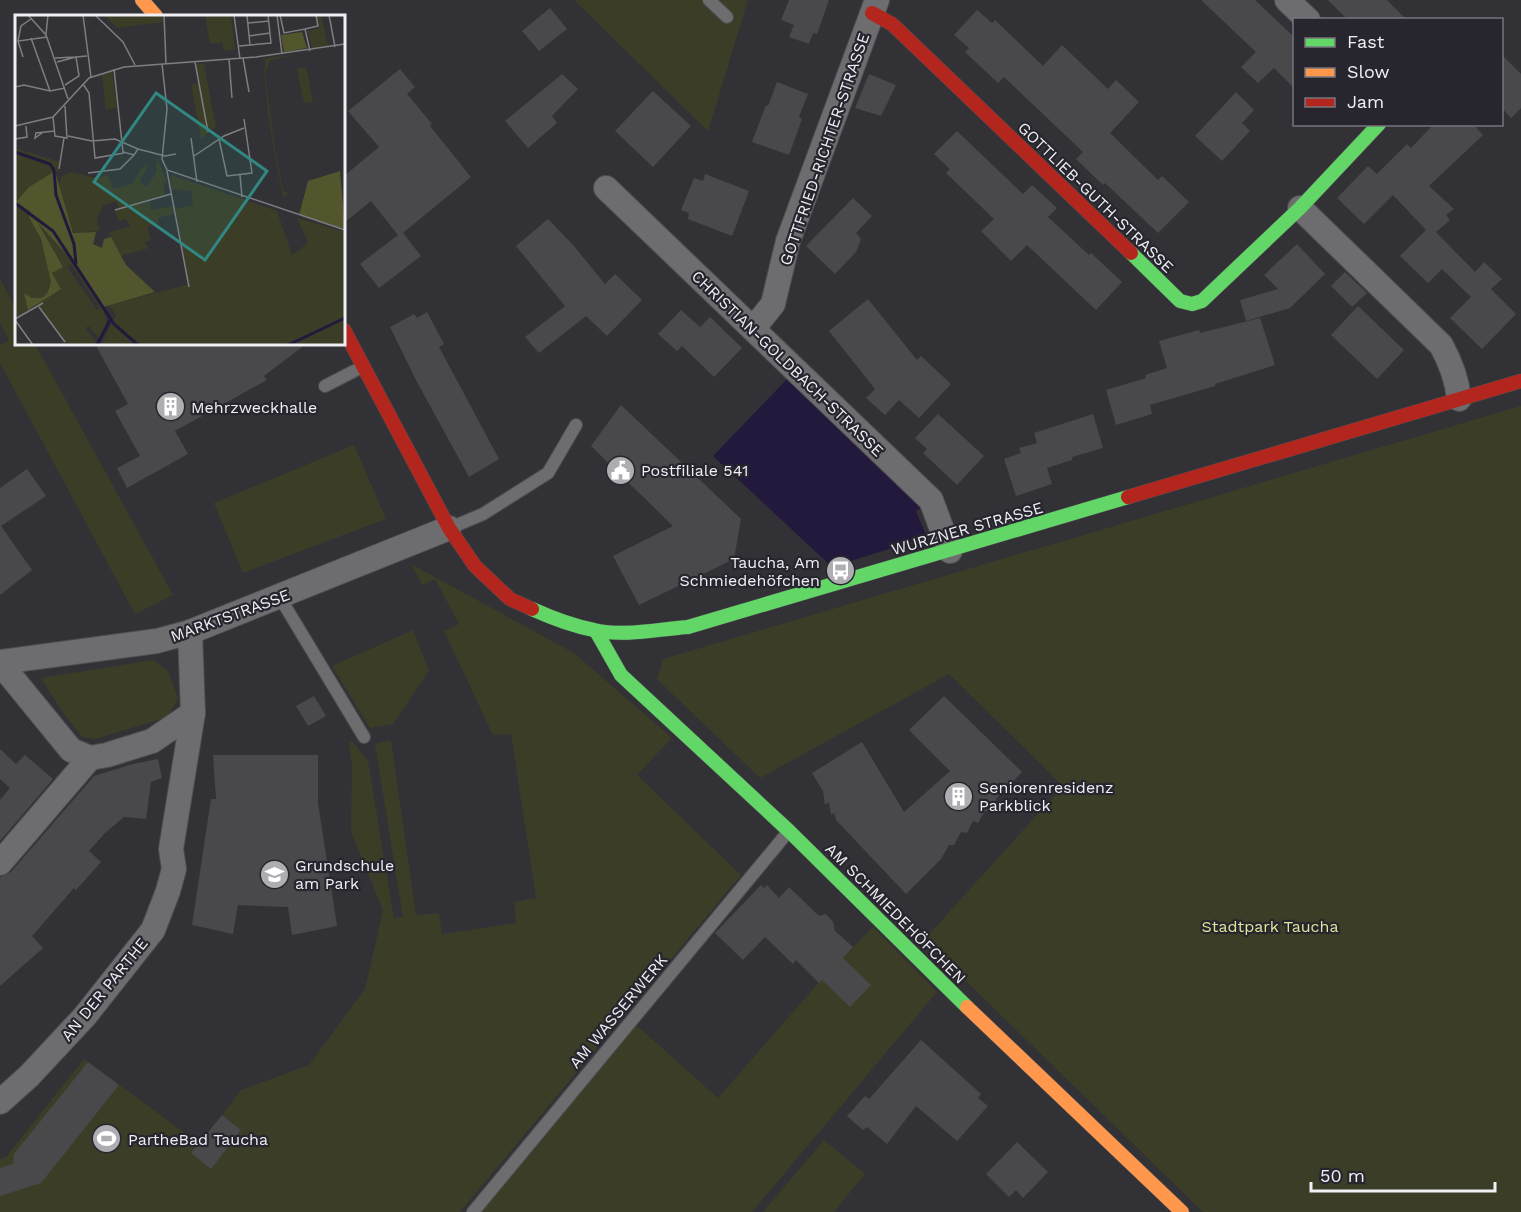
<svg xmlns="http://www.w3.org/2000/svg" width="1521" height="1212" font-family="'Work Sans',sans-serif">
  <rect width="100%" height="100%" fill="#323236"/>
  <g fill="#3b3d26">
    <path d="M574 0H748L708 131Z"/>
    <path d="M0 279 16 309V344H35L173 595 135 614 0 363V345L9 340 0 323Z"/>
    <path d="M1521 406V1212H1203L924 940 1063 786 949 674 760 778 657 679 663 659Z"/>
    <path d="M354 445 386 519 243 573 214 503Z"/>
    <path d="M411 564 574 653 672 738 637 775 741 875 460 1212H0V1159L6 1157 84 1059 219 1158 241 1130 222 1115 241 1090 309 1065 365 989 383 910 351 832 352 765 349 743 352 741 368 761 394 918 403 917 375 744 391 740 416 915 439 913 442 934 516 923 514 902 536 898 511 734 493 735 444 631 459 624 435 579 422 585Z"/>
    <path d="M413 630 429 671 393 724 370 728 332 666Z"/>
    <path d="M153 660 168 671 178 699 168 717 95 739 82 737 64 714 41 678Z"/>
    <path d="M873 927 937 992 752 1212H480L635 1024 718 1098 820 981Z"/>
    <path d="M824 1140 865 1174 834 1212H763Z"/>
  </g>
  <path fill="#23193c" d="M789 377 924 506 916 511 927 537 832 567 713 456Z"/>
  <g fill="#49494c">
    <path d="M789 0H829L817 34 813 33 809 44 789 37 794 25 781 20Z"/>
    <path d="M1201 0H1255L1294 37V88L1274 68 1258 83 1241 67 1256 52Z"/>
    <path d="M1328 0H1387L1407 20H1348Z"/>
    <path d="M550 8 567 29 539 51 522 31Z"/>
    <path d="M977 10 992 23 995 20 1043 66 1062 45 1108 89 1116 80 1139 102 1110 133 1158 180 1162 176 1189 202 1158 233 1105 183 1103 185 1076 159 1083 152 1004 77 998 83 965 52 969 48 954 35Z"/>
    <path d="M1502 55 1521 74V108L1511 118 1502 108Z"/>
    <path d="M400 69 415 87 407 94 432 124 430 126 471 177 403 233 421 256 379 288 360 264 398 235 371 201 344 223V176L379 147 348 111Z"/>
    <path d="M562 74 578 89 552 116 557 123 528 148 505 121Z"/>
    <path d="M869 74 896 85 881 116 855 108Z"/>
    <path d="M777 82 808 94 799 117 802 119 789 155 752 142 766 105 768 106Z"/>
    <path d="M653 91 691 126 653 167 615 131Z"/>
    <path d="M1236 92 1254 110 1242 123 1250 131 1222 161 1195 136Z"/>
    <path d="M1434 124H1473L1483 135 1429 186 1454 209 1446 215 1450 220 1436 232 1475 272 1484 262 1502 279 1491 289 1516 314 1482 349 1450 318 1471 297 1442 269 1428 283 1400 256 1426 230 1393 195 1364 224 1337 198 1368 166 1377 174 1407 144 1411 148Z"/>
    <path d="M957 131 1023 194 1032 185 1057 208 1048 217 1089 255 1091 253 1122 282 1096 310 1027 245 1011 261 981 231 994 219 946 173 950 169 934 154Z"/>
    <path d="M705 174 749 191 732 236 688 219 689 213 681 210 694 178 703 181Z"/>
    <path d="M853 198 872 216 856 233 861 239 856 252 835 274 806 246Z"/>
    <path d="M548 219 573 245 605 284 615 274 642 300 607 336 586 316 539 353 525 337 565 306 516 246Z"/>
    <path d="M1297 244 1325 274 1290 308 1246 321 1240 300 1278 289 1264 275Z"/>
    <path d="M1345 272 1367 293 1352 307 1331 286Z"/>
    <path d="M868 299 917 360 921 356 951 384 919 418 899 400 885 415 866 398 875 389 829 331Z"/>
    <path d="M1358 306 1404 350 1377 379 1331 335Z"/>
    <path d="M681 310 700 327 710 317 742 348 714 377 682 346 677 351 658 334Z"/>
    <path d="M427 312 444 344 439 347 499 459 469 477 417 382 390 327 414 314 417 318Z"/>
    <path d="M1260 318 1275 365 1215 384V386L1150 405 1152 414 1116 425 1106 390 1146 378 1145 375 1167 368 1159 341 1199 330 1200 333Z"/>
    <path d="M95 344H306L264 376 267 380 175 431 188 454 127 488 117 468 140 456 115 411 128 404Z"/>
    <path d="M621 405 741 519 734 559 639 605 613 556 673 526 591 446Z"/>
    <path d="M938 414 984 456 957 485 923 453 927 449 915 438Z"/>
    <path d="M1093 414 1103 448 1072 457V460L1047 468 1052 484 1016 496 1004 459 1021 453 1019 448 1037 443 1034 433Z"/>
    <path d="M27 469 46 496 1 526 32 570 0 595V488Z"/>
    <path d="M314 696 326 716 308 726 296 706Z"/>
    <path d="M944 696 1022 772 996 799 990 811H985L978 823 973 821 967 833 961 832 954 845H949L941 859 906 894 836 820 834 813 831 815 829 802 825 805 823 791 812 773 862 742 904 812 950 771 909 730Z"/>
    <path d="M0 749 16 764 25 755 53 779 0 841V800L10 788 0 779Z"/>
    <path d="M213 755H318V803L337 926 292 935 288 907 238 905 233 934 192 925 211 799H216Z"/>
    <path d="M158 759 162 778 151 782 146 819 124 817 105 833 89 851 101 862 76 890 74 888 32 936 43 948 0 986V877L11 872 94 776 133 764Z"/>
    <path d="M761 885 764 888 767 885 779 898 789 887 819 916 826 914 833 922 835 931 853 947 843 958 871 985 850 1007 822 980 819 983 796 960 793 964 765 937 743 960 715 933Z"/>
    <path d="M921 1040 981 1094 978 1098 988 1106 957 1141 916 1106 887 1144 867 1127 863 1130 847 1116 865 1096 869 1099Z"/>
    <path d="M88 1062 119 1085 41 1183 0 1196V1168L13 1164 14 1154Z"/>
    <path d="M222 1115 241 1130 211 1169 191 1153Z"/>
    <path d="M1017 1142 1048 1172 1023 1198 1016 1190 1009 1197 986 1174Z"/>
  </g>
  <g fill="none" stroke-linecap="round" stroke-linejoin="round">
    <defs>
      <g id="lane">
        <path d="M709 0 727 17"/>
        <path d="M325 386 362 367"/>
        <path d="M450 528 483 514 548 473 576 425"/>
        <path d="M279 596 364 737"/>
        <path d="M473 1212 788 832"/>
      </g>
      <g id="street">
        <path d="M1287 0 1308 20"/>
        <path d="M606 188 931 500 950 551"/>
        <path d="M1300 208 1441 345C1451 363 1457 379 1459 399"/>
        <path d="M753 329 773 304 788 241 877 0"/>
        <path d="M0 662 157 641 190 632 449 528"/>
        <path d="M0 663 71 750 90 758 107 755 152 741 193 713 190 632"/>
        <path d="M0 863 90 758"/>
        <path d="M0 1102 29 1076 85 1016 153 930 168 891 174 869 171 849 193 713"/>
      </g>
      <g id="fast">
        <path d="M1131 253 1180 301 1192 304 1202 301 1300 208 1379 124"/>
        <path d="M532 609C552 618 573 626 594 630 624 637 658 629 688 627L1128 497"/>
        <path d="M596 631 621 675 789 831 967 1007"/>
      </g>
      <g id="slow">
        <path d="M142 0 156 16"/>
        <path d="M967 1007 1182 1212"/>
      </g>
      <g id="jam">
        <path d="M872 13 892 24 1131 253"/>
        <path d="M344 330 449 528 475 566 510 599 532 609"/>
        <path d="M1128 497 1521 381"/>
      </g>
    </defs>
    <use href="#lane" stroke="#4e4d51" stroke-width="14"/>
    <use href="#street" stroke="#4e4d51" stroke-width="26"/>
    <use href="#fast" stroke="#4e4d51" stroke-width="15"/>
    <use href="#slow" stroke="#4e4d51" stroke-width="15"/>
    <use href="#jam" stroke="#4e4d51" stroke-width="15"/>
    <use href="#lane" stroke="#6d6d70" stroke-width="12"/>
    <use href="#street" stroke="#6d6d70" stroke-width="24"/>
    <use href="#fast" stroke="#63d668" stroke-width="14"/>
    <use href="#slow" stroke="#ff974d" stroke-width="14"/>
    <use href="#jam" stroke="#b3261e" stroke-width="14"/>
  </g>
  <defs>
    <symbol id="building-disc" viewBox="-11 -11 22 22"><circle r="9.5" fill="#aeadb2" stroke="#27262e"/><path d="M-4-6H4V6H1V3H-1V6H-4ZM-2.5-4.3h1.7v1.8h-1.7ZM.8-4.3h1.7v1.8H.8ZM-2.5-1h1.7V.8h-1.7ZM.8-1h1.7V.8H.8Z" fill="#fff"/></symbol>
    <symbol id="civic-disc" viewBox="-11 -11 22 22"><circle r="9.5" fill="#aeadb2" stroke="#27262e"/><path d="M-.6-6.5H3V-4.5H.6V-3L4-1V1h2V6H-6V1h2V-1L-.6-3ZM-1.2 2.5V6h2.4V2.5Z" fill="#fff"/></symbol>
    <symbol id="bus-disc" viewBox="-11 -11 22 22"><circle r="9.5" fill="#aeadb2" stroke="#27262e"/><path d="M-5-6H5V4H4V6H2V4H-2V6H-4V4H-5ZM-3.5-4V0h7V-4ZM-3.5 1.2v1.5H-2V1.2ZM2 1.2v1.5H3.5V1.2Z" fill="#fff"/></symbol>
    <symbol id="school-disc" viewBox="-11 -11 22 22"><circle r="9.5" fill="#aeadb2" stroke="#27262e"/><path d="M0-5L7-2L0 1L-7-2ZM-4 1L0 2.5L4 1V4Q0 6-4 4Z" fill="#fff"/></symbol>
    <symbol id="stadium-disc" viewBox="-11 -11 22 22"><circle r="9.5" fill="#aeadb2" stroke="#27262e"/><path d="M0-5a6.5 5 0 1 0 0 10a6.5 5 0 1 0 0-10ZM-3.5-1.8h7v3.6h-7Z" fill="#fff"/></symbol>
  </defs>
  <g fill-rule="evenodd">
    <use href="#building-disc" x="154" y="390" width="33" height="33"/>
    <use href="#civic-disc" x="604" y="454" width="33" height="33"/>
    <use href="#bus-disc" x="824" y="554" width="33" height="33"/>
    <use href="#building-disc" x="942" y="780" width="33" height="33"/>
    <use href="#school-disc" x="258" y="858" width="33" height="33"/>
    <use href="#stadium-disc" x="90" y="1122" width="33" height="33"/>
  </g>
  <g text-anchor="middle" stroke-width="4.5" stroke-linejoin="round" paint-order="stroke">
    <g font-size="16" fill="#f0eff5" stroke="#27262e">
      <text transform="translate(824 149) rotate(-71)" y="6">GOTTFRIED-RICHTER-STRASSE</text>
      <text transform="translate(1096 197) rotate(44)" y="6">GOTTLIEB-GUTH-STRASSE</text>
      <text transform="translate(788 363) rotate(44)" y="6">CHRISTIAN-GOLDBACH-STRASSE</text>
      <text transform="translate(967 528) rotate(-16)" y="6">WURZNER STRASSE</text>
      <text transform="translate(230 615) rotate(-20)" y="6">MARKTSTRASSE</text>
      <text transform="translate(896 913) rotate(45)" y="6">AM SCHMIEDEHÖFCHEN</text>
      <text transform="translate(104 989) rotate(-51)" y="6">AN DER PARTHE</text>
      <text transform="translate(618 1011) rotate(-50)" y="6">AM WASSERWERK</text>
    </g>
    <g font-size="16" fill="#f0eff5" stroke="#27262e" text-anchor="start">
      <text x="191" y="413">Mehrzweckhalle</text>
      <text x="641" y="476">Postfiliale 541</text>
      <text x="820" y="568" text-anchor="end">Taucha, Am<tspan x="820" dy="18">Schmiedehöfchen</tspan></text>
      <text x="979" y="793">Seniorenresidenz<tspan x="979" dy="18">Parkblick</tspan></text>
      <text x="295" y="871">Grundschule<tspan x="295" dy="18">am Park</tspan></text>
      <text x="128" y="1145">PartheBad Taucha</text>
    </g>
    <g font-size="16" fill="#e0e699" stroke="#27262e">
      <text x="1270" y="932">Stadtpark Taucha</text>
    </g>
  </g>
  <g transform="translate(15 15)">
    <rect width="330" height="330" fill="#323236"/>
    <path d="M89 0H147L148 7 102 13ZM190 0H216L220 34 209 36 207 27 195 29ZM302 0H306L313 31 297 33 292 16 305 13ZM280 40 255 45 250 59 260 135 268 175 273 178 268 182 259 136 253 98 249 59 251 43ZM180 49H189L201 112 186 124 176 70 184 68ZM291 52 298 87 289 88 282 54ZM97 56 102 93 91 95 87 59ZM0 133 45 147 43 156 14 172 2 187 16 197 37 258 48 251 23 208 54 242 88 292 92 309 85 325 74 311 70 313 81 326 77 330 51 328 22 289 2 302 0 299ZM56 249 71 272 85 293 82 295 57 259 52 251ZM142 141 152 167 148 168 150 180 104 193 101 186 88 191 82 202 85 216 58 218 44 174 46 162 55 157 82 163 93 160 98 174 117 169 129 150 132 152 125 166 131 172 141 158ZM156 160 262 196 277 240 293 228 282 203 330 217V330H86L101 300 94 290 174 269 160 194 178 190 176 176 157 174ZM135 186 137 195 157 191 159 199 143 203 144 208 132 212 136 225 129 227 134 233 105 241 94 217 116 211 110 204 103 206 100 195Z" fill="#3b3d26" fill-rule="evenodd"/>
    <path d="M287 17 292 33 269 37 266 20ZM40 156 58 218 81 217 78 229 87 233 89 224 96 222 111 250 140 277 88 292 54 242 23 208 48 252 37 258 46 274 13 295 9 278 17 283H27L33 277 36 267 26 224 14 202 16 197 1 187 14 172ZM325 156 330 214 284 200 293 166Z" fill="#53552c"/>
    <path fill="none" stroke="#23193c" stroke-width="3" d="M0 137 35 149 39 155 41 180 59 229 61 249M0 188 38 216 99 309 123 330M82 330 96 303M273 330 330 303"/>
    <path fill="none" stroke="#7e7e82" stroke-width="1.5" d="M13 0 31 20 53 84M68 0 76 62M80 0 108 27 120 50M149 0 151 49M219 0 225 44M262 0 267 39M265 0 269 18 290 14 295 36M314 0 320 32M233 8 254 6M290 14 303 11 301 0M31 19 33 0M234 21 255 18M16 23 35 76M3 26 6 11 16 4M235 30 256 28 253 0M224 31 235 30 232 0M8 42 3 26 32 22M40 43 61 42 42 47M228 43 234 77M214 44 217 83M180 47 193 117M147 49 152 94 147 144 152 155 330 215M99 54 108 137 119 140 123 134M68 69 74 78 80 143 109 138M50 70 64 61 61 42 72 41M0 72 9 70 35 76 50 73M38 102 40 121 52 123 50 91M0 111 38 102 74 63 109 52 241 42 330 29M27 118 20 123 21 118 40 116M53 121 77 126 100 124 123 134 150 141 161 139M176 123 182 167M0 124 12 122 11 111M204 124 212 161 237 158 229 104M179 141 209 121 229 113M44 154 49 123M152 156 174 272M73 158 105 154 119 140M225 160 227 182M100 195 156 179M24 292 50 327M0 304 28 288M0 305 18 330"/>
    <path fill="#318882" fill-opacity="0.15" stroke="#318882" stroke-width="3" d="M141 78 252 156 190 245 79 167Z"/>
    <rect width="330" height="330" fill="none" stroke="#f0eff5" stroke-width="3"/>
  </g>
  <rect x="1293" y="18" width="210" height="108" fill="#27262e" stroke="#77767e" stroke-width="1.5"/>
  <rect x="1305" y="38" width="30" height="9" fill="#63d668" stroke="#77767e" stroke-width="1.5"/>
  <text x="1347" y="48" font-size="18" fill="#f0eff5">Fast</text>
  <rect x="1305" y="68" width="30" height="9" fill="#ff974d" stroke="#77767e" stroke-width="1.5"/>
  <text x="1347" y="78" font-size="18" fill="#f0eff5">Slow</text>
  <rect x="1305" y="98" width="30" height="9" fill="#b3261e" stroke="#77767e" stroke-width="1.5"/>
  <text x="1347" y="108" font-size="18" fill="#f0eff5">Jam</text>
  <path d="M1311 1182v9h184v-9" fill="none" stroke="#f0eff5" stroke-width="3"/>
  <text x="1320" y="1182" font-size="18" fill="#f0eff5" stroke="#27262e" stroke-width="4.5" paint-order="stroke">50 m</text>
</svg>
